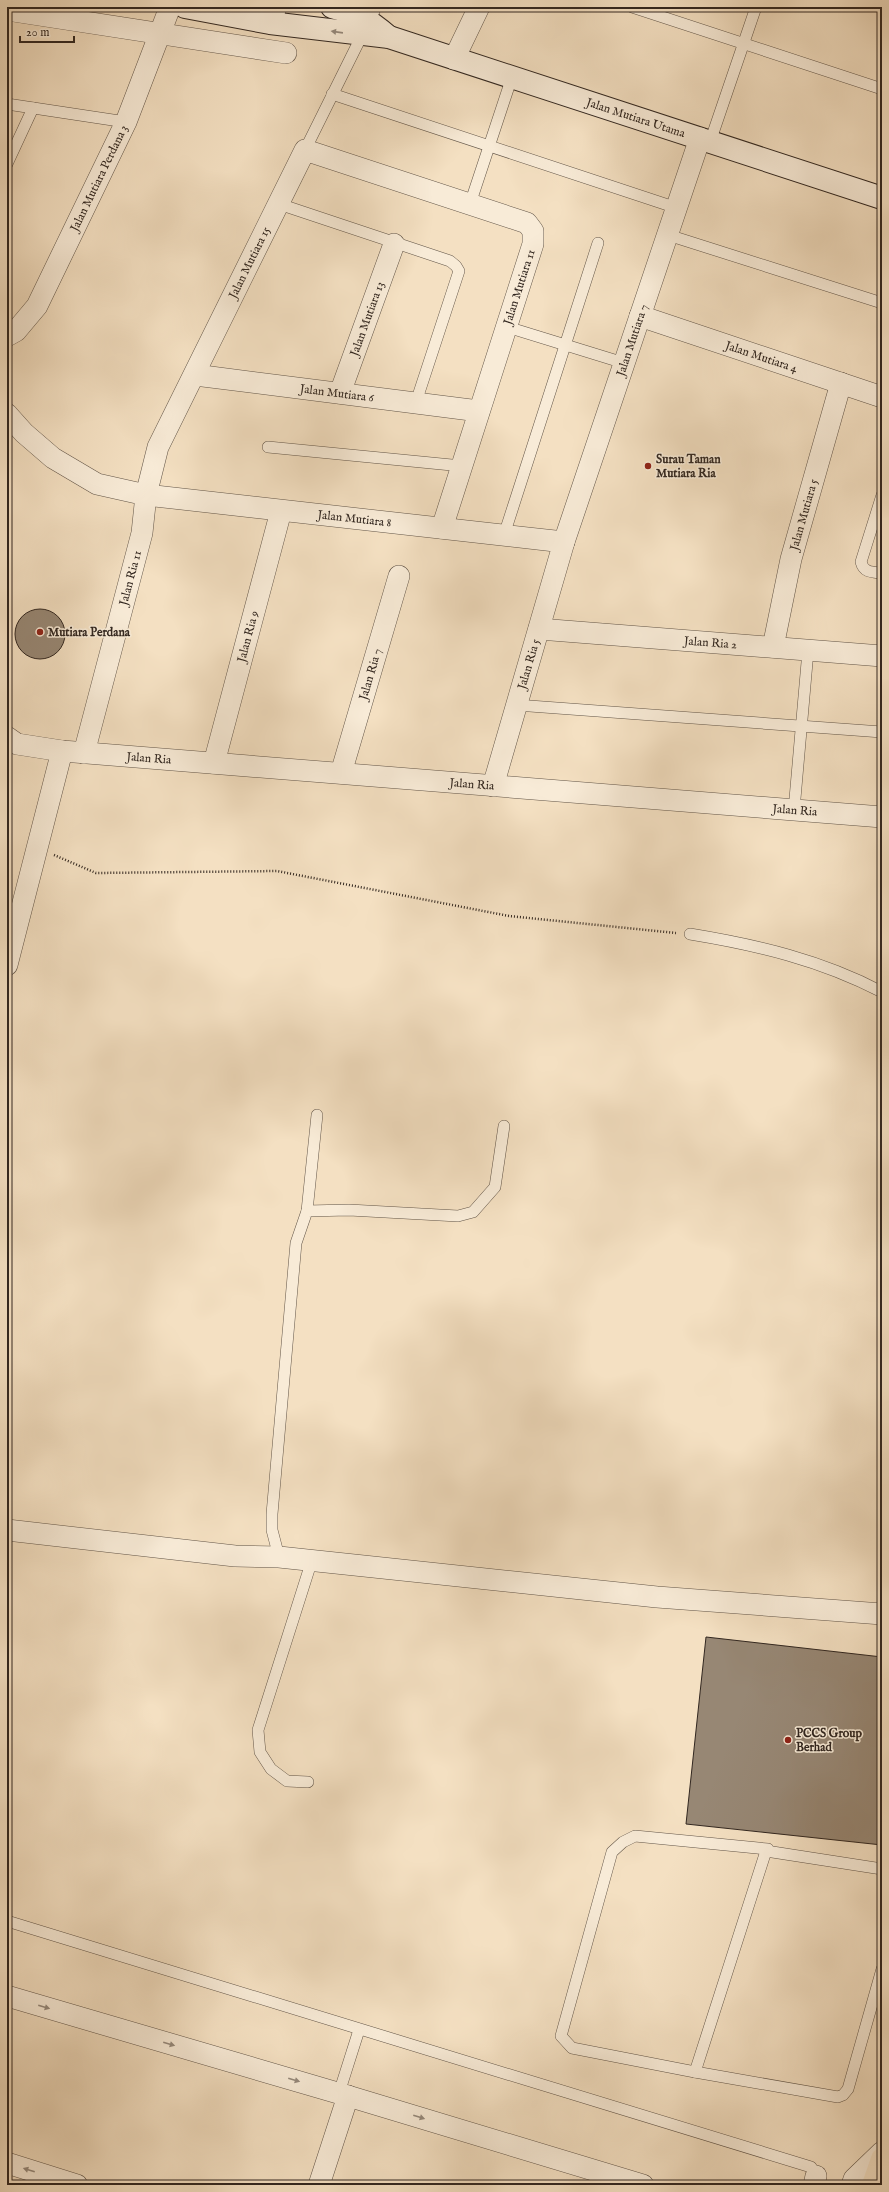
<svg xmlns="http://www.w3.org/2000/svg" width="889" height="2192" font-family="'IM FELL English',serif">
  <rect width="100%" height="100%" fill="#f4e0c2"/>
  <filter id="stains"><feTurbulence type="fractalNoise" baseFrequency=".005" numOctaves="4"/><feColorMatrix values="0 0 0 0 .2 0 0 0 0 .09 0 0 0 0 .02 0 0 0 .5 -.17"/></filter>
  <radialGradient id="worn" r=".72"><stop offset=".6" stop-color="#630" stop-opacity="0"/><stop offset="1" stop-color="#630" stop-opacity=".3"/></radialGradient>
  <g fill="#978774" stroke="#322720">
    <circle cx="40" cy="634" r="25"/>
    <path d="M706 1637 882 1657V1845L686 1824Z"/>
  </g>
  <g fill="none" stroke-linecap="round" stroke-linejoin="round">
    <defs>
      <g id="lane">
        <path d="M632 7 882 89"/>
        <path d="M332 94 677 208"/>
        <path d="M7 104 126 122"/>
        <path d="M710 142 756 7"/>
        <path d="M305 150 376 7"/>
        <path d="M7 164 33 108"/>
        <path d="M279 204 450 261 456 266 459 271 416 402"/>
        <path d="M470 204 512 77"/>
        <path d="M668 235 882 303"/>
        <path d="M507 327 624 363"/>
        <path d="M268 447 462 466"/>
        <path d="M882 495 861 562C864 573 872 572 882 573"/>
        <path d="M504 535 598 243"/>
        <path d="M516 705 882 732"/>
        <path d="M794 810 808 651"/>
        <path d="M690 934C757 945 821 960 882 992"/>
        <path d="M307 1211 317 1115"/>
        <path d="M279 1557 272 1530V1514L296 1243 307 1211 349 1210 458 1216 473 1212 495 1187 504 1126"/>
        <path d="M308 1782 287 1781 271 1769 260 1752 258 1730 312 1560"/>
        <path d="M882 1869 766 1851 768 1849 635 1836 623 1842 612 1852 561 2036 572 2048 695 2072 838 2097 843 2095 848 2089 882 1969"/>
        <path d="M7 1921 811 2167 816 2176"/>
        <path d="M695 2072 766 1851"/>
        <path d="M339 2093 359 2030"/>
      </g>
      <g id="street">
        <path d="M7 10 286 53"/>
        <path d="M270 23 276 7"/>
        <path d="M454 59 479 7"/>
        <path id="s1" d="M640 316 882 397"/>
        <path id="s2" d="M7 336 16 331 37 306 126 122 170 7"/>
        <path id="s3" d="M195 375 479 411"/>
        <path id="s4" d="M340 393 394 244"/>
        <path id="s5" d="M7 414 24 433 53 458 97 484 146 495 564 542"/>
        <path id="s6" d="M539 629 882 656"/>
        <path id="s7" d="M773 647 791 559 841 383"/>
        <path id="s8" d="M7 737 17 744 62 751 882 817"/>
        <path id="s9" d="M84 753 142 533 146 495 158 447 305 150 527 223 533 231V244L442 528"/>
        <path id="s10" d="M214 763 281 511"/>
        <path id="s11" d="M341 773 399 576"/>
        <path id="s12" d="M493 786 564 542 700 138"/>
        <path d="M7 965 62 751"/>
        <path d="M7 1530 235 1556 279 1557 657 1597 882 1614"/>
        <path d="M7 1996 348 2096 643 2185"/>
        <path d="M7 2163 77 2185"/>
        <path d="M319 2185 348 2096"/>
        <path d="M814 2185 816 2176"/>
        <path d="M852 2185 854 2179 882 2152"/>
      </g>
      <g id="secondary">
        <path id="s13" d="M185 7 270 23 389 37 882 198"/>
        <path d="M332 7C359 14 368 19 389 37"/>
      </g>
      <path id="highway" d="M873 2185 882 2159"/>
    </defs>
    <use href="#lane" stroke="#625548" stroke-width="12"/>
    <use href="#street" stroke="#625548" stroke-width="22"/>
    <use href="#secondary" stroke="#322720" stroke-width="24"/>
    <use href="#highway" stroke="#322720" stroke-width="24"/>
    <path stroke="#322720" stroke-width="2.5" stroke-dasharray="1 2" stroke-linecap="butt" d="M54 855 96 873 277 871 509 916 676 933"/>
    <use href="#lane" stroke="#f8ebd7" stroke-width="11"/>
    <use href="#street" stroke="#f8ebd7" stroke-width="21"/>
    <use href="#secondary" stroke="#f8ebd7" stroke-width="22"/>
    <use href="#highway" stroke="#f4e0c2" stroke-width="22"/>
  </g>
  <defs><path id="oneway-solid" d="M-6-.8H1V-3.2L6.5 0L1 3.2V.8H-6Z"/></defs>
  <g fill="#95897c">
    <use href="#oneway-solid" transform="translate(337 32) rotate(-172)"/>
    <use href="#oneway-solid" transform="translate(44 2007) rotate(16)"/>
    <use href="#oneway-solid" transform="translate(169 2044) rotate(16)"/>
    <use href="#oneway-solid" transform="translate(294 2080) rotate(16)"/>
    <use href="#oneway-solid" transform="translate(419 2117) rotate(17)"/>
    <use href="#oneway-solid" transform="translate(29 2170) rotate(-163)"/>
  </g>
  <g fill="#8f2418" stroke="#f8ebd7" stroke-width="1.5">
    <circle cx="648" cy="466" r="4"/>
    <circle cx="40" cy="632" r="4"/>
    <circle cx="788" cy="1740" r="4"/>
  </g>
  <g text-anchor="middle" stroke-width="3" stroke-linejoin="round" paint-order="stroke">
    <g font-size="12" fill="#322720" stroke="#f8ebd7">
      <text dy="4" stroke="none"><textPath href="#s13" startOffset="466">Jalan Mutiara Utama</textPath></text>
      <text dy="4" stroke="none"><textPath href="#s2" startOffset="185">Jalan Mutiara Perdana 3</textPath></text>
      <text dy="4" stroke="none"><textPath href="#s9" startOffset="521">Jalan Mutiara 15</textPath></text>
      <text transform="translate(519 287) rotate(-72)" y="4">Jalan Mutiara 11</text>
      <text dy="4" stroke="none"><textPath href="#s4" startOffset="79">Jalan Mutiara 13</textPath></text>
      <text dy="4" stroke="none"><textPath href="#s12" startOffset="467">Jalan Mutiara 7</textPath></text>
      <text dy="4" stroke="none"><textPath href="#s1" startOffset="128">Jalan Mutiara 4</textPath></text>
      <text dy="4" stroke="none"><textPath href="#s3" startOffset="143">Jalan Mutiara 6</textPath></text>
      <text dy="4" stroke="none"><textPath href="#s7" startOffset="136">Jalan Mutiara 5</textPath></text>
      <text dy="4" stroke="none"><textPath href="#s5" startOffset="375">Jalan Mutiara 8</textPath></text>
      <text dy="4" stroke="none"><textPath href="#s9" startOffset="181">Jalan Ria 11</textPath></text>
      <text dy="4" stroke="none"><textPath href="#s10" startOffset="131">Jalan Ria 9</textPath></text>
      <text dy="4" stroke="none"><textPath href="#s6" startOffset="172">Jalan Ria 2</textPath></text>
      <text dy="4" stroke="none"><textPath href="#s12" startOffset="127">Jalan Ria 5</textPath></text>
      <text dy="4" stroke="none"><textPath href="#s11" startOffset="103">Jalan Ria 7</textPath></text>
      <text dy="4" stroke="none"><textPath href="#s8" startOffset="145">Jalan Ria</textPath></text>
      <text dy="4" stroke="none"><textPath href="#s8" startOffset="469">Jalan Ria</textPath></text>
      <text dy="4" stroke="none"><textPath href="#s8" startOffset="793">Jalan Ria</textPath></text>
    </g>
    <g font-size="12" font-weight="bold" fill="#322720" stroke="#f8ebd7" text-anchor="start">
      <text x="656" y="463">Surau Taman<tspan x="656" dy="14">Mutiara Ria</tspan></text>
      <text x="48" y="636">Mutiara Perdana</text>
      <text x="796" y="1737">PCCS Group<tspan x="796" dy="14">Berhad</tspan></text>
    </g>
  </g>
  <rect width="889" height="2192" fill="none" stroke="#f4e0c2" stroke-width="24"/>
  <rect x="8" y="8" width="873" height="2176" fill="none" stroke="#322720" stroke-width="2"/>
  <rect x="12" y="12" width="865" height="2168" fill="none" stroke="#322720"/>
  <path d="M20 36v6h54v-6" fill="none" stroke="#322720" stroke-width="2"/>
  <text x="26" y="36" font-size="12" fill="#322720" stroke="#f8ebd7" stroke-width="3" paint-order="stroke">20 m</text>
  <rect width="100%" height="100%" filter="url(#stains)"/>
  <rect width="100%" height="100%" fill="url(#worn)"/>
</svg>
